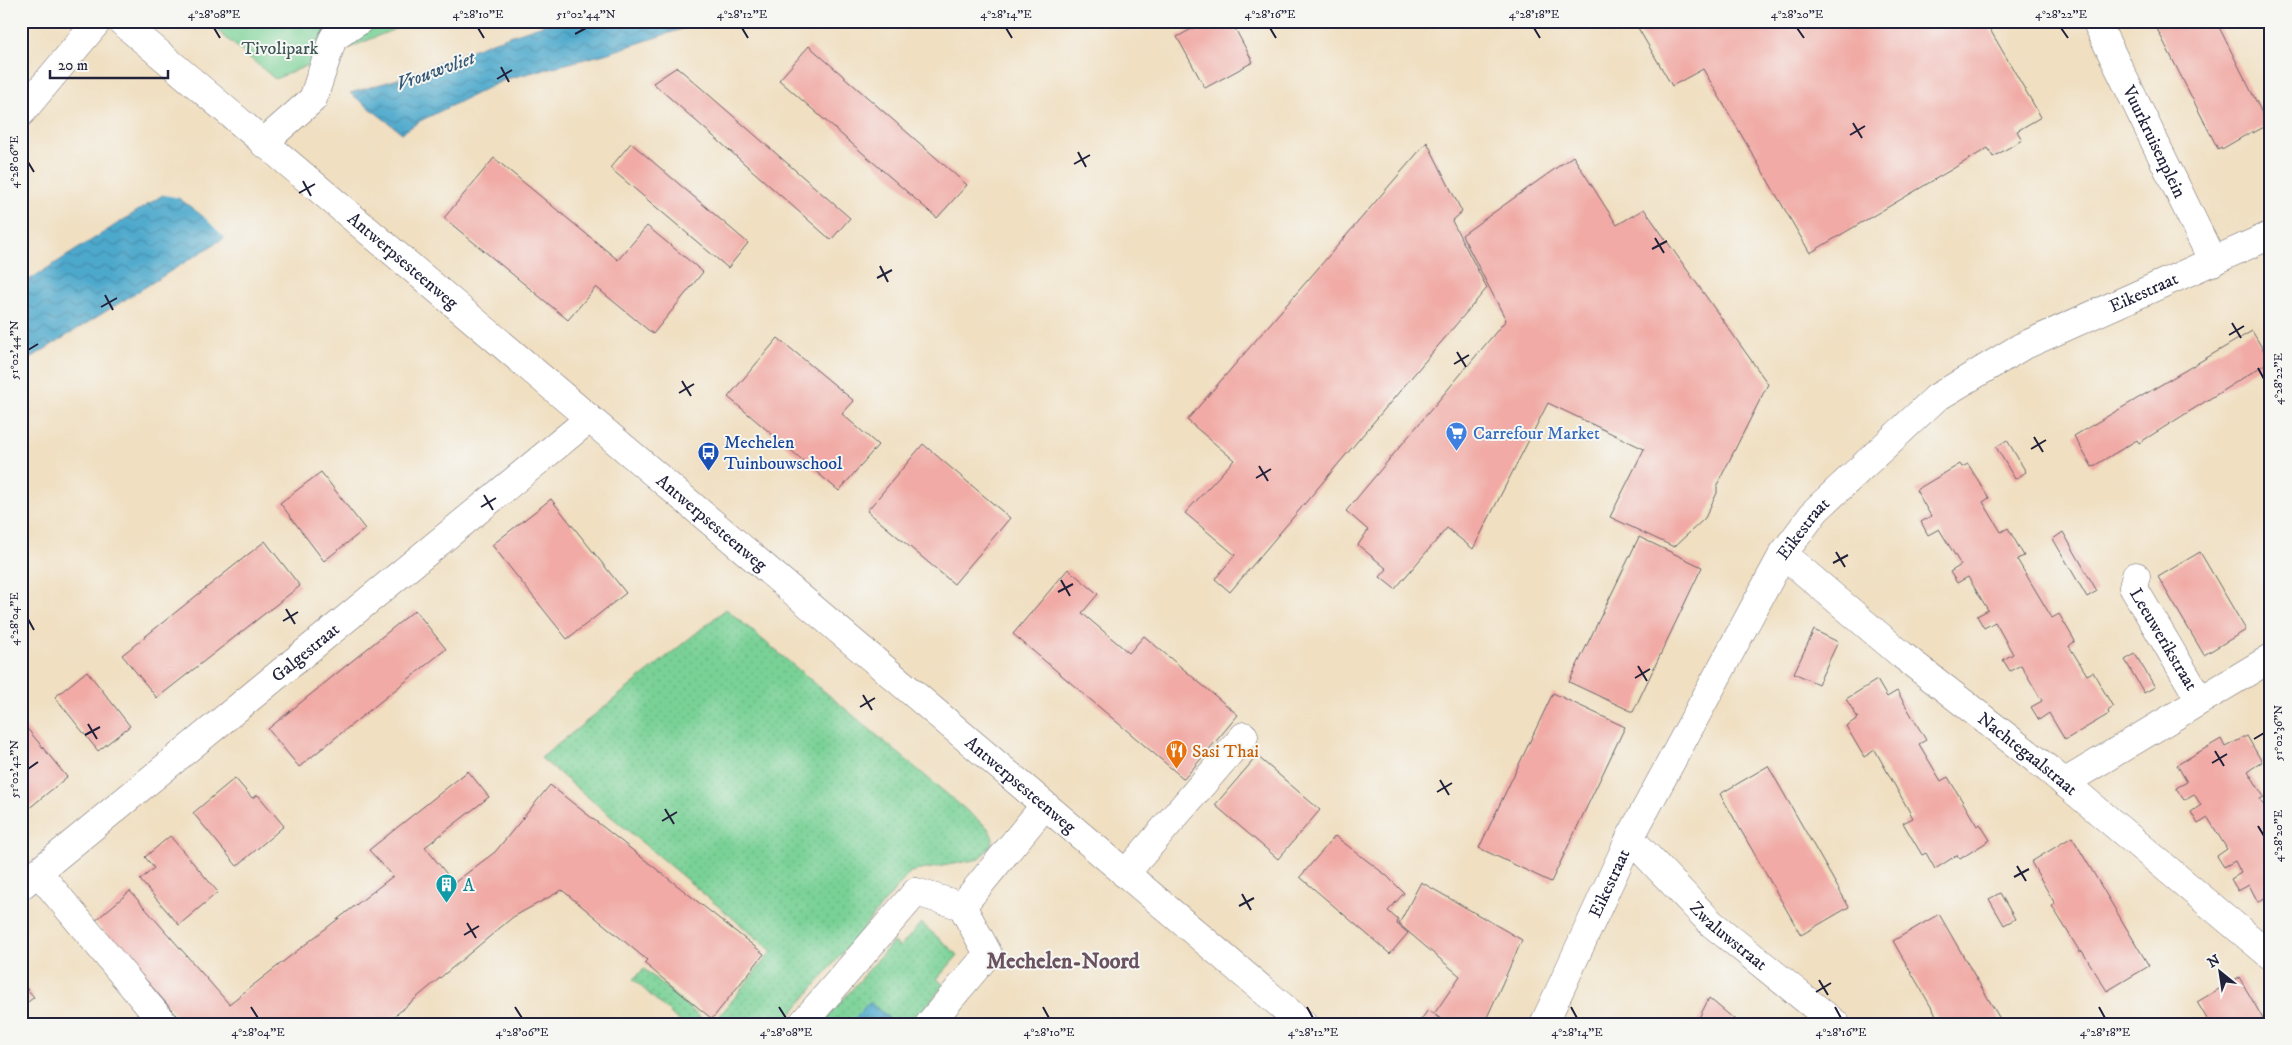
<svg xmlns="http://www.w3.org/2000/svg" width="2292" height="1045" font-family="'IM FELL DW Pica',serif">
  <defs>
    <pattern id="garden-dots" width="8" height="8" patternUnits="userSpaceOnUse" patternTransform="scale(1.25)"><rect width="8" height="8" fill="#79d196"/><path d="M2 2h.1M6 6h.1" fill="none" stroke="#68b382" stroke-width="1.8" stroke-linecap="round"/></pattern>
    <pattern id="water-waves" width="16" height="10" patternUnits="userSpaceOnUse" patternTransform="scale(1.25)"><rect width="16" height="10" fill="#4ea9cc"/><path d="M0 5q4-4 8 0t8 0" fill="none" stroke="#4089a7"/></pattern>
  </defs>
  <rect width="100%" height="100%" fill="#f6f6f2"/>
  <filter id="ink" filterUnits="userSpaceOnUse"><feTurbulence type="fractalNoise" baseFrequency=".02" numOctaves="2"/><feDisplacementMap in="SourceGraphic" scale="10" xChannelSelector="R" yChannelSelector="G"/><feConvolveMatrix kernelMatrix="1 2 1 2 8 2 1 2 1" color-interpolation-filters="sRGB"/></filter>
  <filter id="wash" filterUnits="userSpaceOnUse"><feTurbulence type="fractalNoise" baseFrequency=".0096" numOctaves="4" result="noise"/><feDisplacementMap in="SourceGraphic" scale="20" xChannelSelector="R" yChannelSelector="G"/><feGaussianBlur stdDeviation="1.12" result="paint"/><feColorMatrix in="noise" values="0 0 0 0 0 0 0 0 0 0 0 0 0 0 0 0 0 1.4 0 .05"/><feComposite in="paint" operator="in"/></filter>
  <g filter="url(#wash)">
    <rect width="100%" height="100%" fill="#f0dfc1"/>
    <path fill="#79d196" stroke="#4e7a68" d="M206 21H414L275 79Z"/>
    <g fill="url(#garden-dots)" stroke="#4e7a68">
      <path d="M726 609 978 820 988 828 993 838 991 845 980 859 910 872 783 1024H713L772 951 541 758Z"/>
      <path d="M921 923 958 955 937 979 944 985 911 1024H822L893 942 900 947Z"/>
      <path d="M644 969 708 1024H682L633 979Z"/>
    </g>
    <g fill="url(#water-waves)" stroke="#386684">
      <path d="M555 21H706L605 54 506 79 420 121 402 133 350 93 398 79 492 42Z"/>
      <path d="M169 191 229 235 21 364V285Z"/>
      <path d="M869 1002 889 1018 884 1024H850Z"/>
    </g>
    <path fill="#f0dfc1" d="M168 189 231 233V237L227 240 202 215 180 198 160 194Z"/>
    <g id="blocks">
      <g fill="#f1aaa5">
        <path d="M1206 21H1231L1253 62 1205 88 1177 37Z"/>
        <path d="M1634 21H1985L2041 117 2017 131 2022 140 1993 157 1988 148 1810 253 1703 69 1672 86Z"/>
        <path d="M2153 21H2216L2268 125 2253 133V131L2222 149 2221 147 2218 149Z"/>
        <path d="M809 46 967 185 937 218 779 80Z"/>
        <path d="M677 67 850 218 831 240 653 83Z"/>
        <path d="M1427 142 1462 212 1452 221 1487 288 1230 592 1215 579 1235 555 1185 513 1234 460 1187 420Z"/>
        <path d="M631 143 748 243 728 268 610 168Z"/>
        <path d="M1573 156 1617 225 1644 209 1768 384 1717 485V493L1705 518 1674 547 1610 517 1644 449 1548 403 1473 549 1447 528 1395 589 1380 577 1387 569 1358 545 1368 530 1346 511 1506 320 1462 235Z"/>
        <path d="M494 158 618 260 647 226 703 272 653 334 596 287 568 320 444 218Z"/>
        <path d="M2252 331 2270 361 2139 443 2137 440 2092 467 2074 436Z"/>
        <path d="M778 338 854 401 842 414 878 445 839 491 728 397Z"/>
        <path d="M2007 440 2026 472 2015 479 1996 447Z"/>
        <path d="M923 444 1010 518 954 584 867 511Z"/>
        <path d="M1960 464 1962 467 1968 464 1989 498 1983 502 2001 532 2008 528 2024 556 2017 559 2021 566 2052 618 2059 614 2075 641 2069 646 2087 675 2093 672 2113 707 2108 711 2109 714 2065 740 2049 713 2039 720 2031 707 2042 701 2021 665 2010 671 2003 660 2013 654 1995 622 1984 628 1977 616 1988 610 1968 577 1957 583 1950 572 1961 565 1939 529 1928 535 1921 522 1931 516 1916 490Z"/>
        <path d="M321 472 365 529 324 561 280 503Z"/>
        <path d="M551 499 626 593 567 639 492 545Z"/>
        <path d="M2063 532 2097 591 2087 597 2053 539Z"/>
        <path d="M1639 537 1702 567 1633 712 1569 682Z"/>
        <path d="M265 541 300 586 157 698 122 655Z"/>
        <path d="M2200 552 2246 630 2204 655 2158 577Z"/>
        <path d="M1068 569 1098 594 1082 613 1129 653 1144 636 1238 715 1184 779 1013 634Z"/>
        <path d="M415 610 446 649 299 767 268 729Z"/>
        <path d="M1814 630 1838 642 1818 684 1794 673Z"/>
        <path d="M2135 654 2155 687 2144 693 2125 660Z"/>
        <path d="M87 671 130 726 98 751 55 697Z"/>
        <path d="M1877 680 1887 697 1897 691 1926 740 1919 744 1941 781 1948 777 1977 826 1980 824 1990 840 1960 859 1957 855 1935 869 1926 853 1922 855 1903 823 1913 818 1875 750 1864 757 1846 726 1858 718 1846 699Z"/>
        <path d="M1553 693 1625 727 1551 882 1479 848Z"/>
        <path d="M21 721 67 777 21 815Z"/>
        <path d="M2247 736 2262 762 2248 771 2264 797 2260 799 2268 813 2271 811V894L2258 902 2249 885 2238 891 2231 879 2241 873 2235 861 2224 867 2217 856 2227 849 2208 818 2198 824 2191 812 2201 805 2194 794 2184 800 2176 788 2187 782 2177 765 2221 739 2225 747Z"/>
        <path d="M1257 756 1320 810 1278 859 1215 805Z"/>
        <path d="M1768 766 1849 907 1801 935 1720 794Z"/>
        <path d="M468 771 489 797 425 847 454 883 495 852 550 785 764 954 712 1019 644 963 647 960 562 890 513 917 385 1024H184L95 921 130 891 229 1004 393 876 369 850Z"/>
        <path d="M235 778 252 798 258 795 284 826 237 866 193 813Z"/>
        <path d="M170 836 218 892 179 925 140 880 154 868 145 857Z"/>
        <path d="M1335 836 1387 876 1404 893 1388 911 1398 920 1397 924 1408 933 1390 954 1300 877Z"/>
        <path d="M2072 837 2149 966 2107 991 2082 951 2080 952 2052 906 2055 904 2031 862Z"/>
        <path d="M1421 882 1522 940 1484 1024H1449L1435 1015 1446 1024H1418L1428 1010 1434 1014 1460 976 1399 924Z"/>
        <path d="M2000 893 2015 919 2004 925 1989 899Z"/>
        <path d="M1939 914 1958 947 2003 1024H1941L1893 941Z"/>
        <path d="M2239 977 2266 1024H2210L2197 1002Z"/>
        <path d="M21 982 34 997 21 1008Z"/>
        <path d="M1709 998 1740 1024H1696Z"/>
      </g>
    </g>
  </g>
  <g filter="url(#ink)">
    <use href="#blocks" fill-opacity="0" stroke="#6a646a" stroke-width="1"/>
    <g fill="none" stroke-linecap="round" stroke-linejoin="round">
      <defs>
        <g id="minor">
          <path id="s1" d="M2096 21 2213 262"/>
          <path d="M21 113 98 21"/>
          <path d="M263 143 313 99 333 38 359 21"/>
          <path id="s2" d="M1783 554 1902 655 2048 769 2271 956"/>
          <path id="s3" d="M2136 576 2133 587 2200 700"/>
          <path d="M2064 783 2271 658"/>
          <path id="s4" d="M1630 838 1711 923 1836 1024"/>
          <path d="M38 872 164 1024"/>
          <path d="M1125 874 1244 736"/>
          <path id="s5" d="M21 886 589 419"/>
          <path d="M962 906 1045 805"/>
          <path d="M802 1024 916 892 962 906 988 954 929 1024"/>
          <path id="s6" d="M1544 1024 1630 838 1783 554 1816 510 1936 398 2021 347 2271 235"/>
        </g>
        <g id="major">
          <path id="s7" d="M121 21 1303 1024"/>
        </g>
      </defs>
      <use href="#minor" stroke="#6a646a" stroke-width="29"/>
      <use href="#major" stroke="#6a646a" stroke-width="29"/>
      <use href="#minor" stroke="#fff" stroke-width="28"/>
      <use href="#major" stroke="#fff" stroke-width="28"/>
    </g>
  </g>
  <path fill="none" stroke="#22223b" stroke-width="2" d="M214 28 220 38M478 28 484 38M742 28 748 38M1006 28 1012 38M1270 28 1276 38M1534 28 1540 38M1797 28 1804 38M2061 28 2068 38M575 34 586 28M501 67 509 82M497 79 512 70M1853 123 1862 138M1850 135 1865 126M1078 152 1086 167M28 162 34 172M1074 164 1090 155M303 181 311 196M299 193 315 184M1655 238 1664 253M1652 249 1667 241M880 266 888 282M877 278 892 270M105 295 113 310M101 307 117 298M2232 323 2241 338M2229 335 2244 326M28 350 38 344M1457 352 1466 367M1454 364 1469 355M2258 368 2264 379M682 381 691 396M679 393 694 384M2034 437 2043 452M2031 449 2046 440M1259 466 1268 481M1256 478 1271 469M484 495 493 510M481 507 496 498M1836 552 1845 567M1833 563 1848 555M1061 580 1070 596M1058 592 1073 584M286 609 295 624M28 619 34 630M283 621 298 612M1638 666 1647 681M1635 678 1650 669M863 695 872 710M860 707 875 698M88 724 97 739M85 735 100 727M2254 739 2264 733M2215 751 2224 766M2212 763 2227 754M28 769 38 762M1440 780 1449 795M1437 792 1452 783M665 809 674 824M662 821 677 812M2258 826 2264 836M2017 866 2026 881M2014 877 2029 869M1242 894 1251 910M1239 906 1254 898M467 923 476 938M464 935 479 926M1819 980 1828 995M1816 992 1831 983M251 1007 258 1018M515 1007 522 1018M779 1007 786 1018M1043 1007 1049 1018M1307 1007 1313 1018M1571 1007 1577 1018M1835 1007 1841 1018M2099 1007 2105 1018"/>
  <defs>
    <symbol id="supermarket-pin" viewBox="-11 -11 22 30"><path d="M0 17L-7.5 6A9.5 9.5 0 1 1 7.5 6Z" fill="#3f7fe0" stroke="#f6f6f2"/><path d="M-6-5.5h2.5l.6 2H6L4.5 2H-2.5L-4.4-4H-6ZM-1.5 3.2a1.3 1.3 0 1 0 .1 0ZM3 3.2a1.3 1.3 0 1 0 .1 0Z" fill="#fff"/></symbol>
    <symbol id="bus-pin" viewBox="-11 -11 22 30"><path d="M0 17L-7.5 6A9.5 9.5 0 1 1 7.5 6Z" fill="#1a4fb4" stroke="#f6f6f2"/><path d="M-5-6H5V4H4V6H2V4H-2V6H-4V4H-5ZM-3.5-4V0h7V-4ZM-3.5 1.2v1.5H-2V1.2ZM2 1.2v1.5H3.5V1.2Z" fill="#fff"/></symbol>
    <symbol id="restaurant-pin" viewBox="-11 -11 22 30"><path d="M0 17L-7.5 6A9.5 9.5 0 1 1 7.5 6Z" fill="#e8710a" stroke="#f6f6f2"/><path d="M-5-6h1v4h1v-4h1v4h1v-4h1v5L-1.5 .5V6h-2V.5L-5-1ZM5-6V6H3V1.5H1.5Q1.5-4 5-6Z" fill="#fff"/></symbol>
    <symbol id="building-pin" viewBox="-11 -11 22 30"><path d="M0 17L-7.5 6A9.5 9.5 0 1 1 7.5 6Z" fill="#0f9aa8" stroke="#f6f6f2"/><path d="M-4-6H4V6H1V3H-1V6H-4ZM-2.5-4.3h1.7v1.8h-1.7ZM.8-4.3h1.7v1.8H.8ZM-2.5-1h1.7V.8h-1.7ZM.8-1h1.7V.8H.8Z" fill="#fff"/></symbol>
  </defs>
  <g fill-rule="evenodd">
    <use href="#supermarket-pin" x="1444" y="420" width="25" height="34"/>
    <use href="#bus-pin" x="696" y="440" width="25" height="34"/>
    <use href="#restaurant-pin" x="1164" y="738" width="25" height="34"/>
    <use href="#building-pin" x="434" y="872" width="25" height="34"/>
  </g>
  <g text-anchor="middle" stroke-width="4" stroke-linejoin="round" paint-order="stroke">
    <g font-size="18" fill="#3c5756" stroke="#f6f6f2">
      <text x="280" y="54">Tivolipark</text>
    </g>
    <g font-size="18" fill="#22223b" stroke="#f6f6f2">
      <text dy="6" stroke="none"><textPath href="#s1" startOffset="134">Vuurkruisenplein</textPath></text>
      <text dy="6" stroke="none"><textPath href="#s7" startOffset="370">Antwerpsesteenweg</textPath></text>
      <text dy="6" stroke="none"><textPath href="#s6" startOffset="980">Eikestraat</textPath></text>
      <text dy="6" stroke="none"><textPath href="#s7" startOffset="775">Antwerpsesteenweg</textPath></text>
      <text dy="6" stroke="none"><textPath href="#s6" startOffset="560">Eikestraat</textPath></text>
      <text dy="6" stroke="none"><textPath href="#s3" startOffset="72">Leeuwerikstraat</textPath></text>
      <text dy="6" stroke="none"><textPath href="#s5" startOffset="368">Galgestraat</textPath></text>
      <text dy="6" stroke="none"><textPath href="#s2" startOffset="316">Nachtegaalstraat</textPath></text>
      <text dy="6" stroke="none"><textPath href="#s7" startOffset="1180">Antwerpsesteenweg</textPath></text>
      <text dy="6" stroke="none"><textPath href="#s6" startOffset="155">Eikestraat</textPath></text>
      <text dy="6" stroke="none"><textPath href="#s4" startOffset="139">Zwaluwstraat</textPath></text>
    </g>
    <g font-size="18" fill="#366cbe" stroke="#f6f6f2" text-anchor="start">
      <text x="1473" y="439">Carrefour Market</text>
    </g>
    <g font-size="18" fill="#164399" stroke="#f6f6f2" text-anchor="start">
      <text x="724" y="448">Mechelen<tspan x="724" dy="21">Tuinbouwschool</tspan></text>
    </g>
    <g font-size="18" fill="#c56008" stroke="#f6f6f2" text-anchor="start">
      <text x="1192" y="757">Sasi Thai</text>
    </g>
    <g font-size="18" fill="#0d838f" stroke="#f6f6f2" text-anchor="start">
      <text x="463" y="891">A</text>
    </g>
    <g font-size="19" font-style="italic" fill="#345875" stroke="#f6f6f2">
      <text transform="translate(435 70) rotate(-20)" y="7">Vrouwvliet</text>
    </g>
    <g font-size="22" font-weight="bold" fill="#6a5260" stroke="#f6f6f2">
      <text x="1063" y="968">Mechelen-Noord</text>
    </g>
  </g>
  <rect width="2292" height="1045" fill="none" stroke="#f6f6f2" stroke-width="55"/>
  <g transform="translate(2220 972) rotate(330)" stroke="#f6f6f2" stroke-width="4" paint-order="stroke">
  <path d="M0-4L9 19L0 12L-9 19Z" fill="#22223b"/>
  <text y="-8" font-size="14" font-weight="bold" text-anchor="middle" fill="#22223b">N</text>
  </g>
  <path d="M50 70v8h118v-8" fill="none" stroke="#22223b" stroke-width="2.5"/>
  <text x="58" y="70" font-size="15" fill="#22223b" stroke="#f6f6f2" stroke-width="4" paint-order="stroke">20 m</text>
  <rect x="28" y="28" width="2236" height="990" fill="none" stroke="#22223b" stroke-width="2"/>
  <g font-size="12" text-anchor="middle" fill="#22223b">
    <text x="214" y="18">4°28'08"E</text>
    <text x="478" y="18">4°28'10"E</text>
    <text x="586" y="18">51°02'44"N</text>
    <text x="742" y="18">4°28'12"E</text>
    <text x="1006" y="18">4°28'14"E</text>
    <text x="1270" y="18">4°28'16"E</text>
    <text x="1534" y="18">4°28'18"E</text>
    <text x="1797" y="18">4°28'20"E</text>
    <text x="2061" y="18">4°28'22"E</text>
    <text transform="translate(14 162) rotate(-90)" y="4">4°28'06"E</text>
    <text transform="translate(14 350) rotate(-90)" y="4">51°02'44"N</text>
    <text transform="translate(2278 379) rotate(-90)" y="4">4°28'22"E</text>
    <text transform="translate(14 619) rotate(-90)" y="4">4°28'04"E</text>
    <text transform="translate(2278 733) rotate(-90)" y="4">51°02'36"N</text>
    <text transform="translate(14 769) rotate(-90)" y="4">51°02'42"N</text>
    <text transform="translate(2278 836) rotate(-90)" y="4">4°28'20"E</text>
    <text x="258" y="1036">4°28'04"E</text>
    <text x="522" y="1036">4°28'06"E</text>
    <text x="786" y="1036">4°28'08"E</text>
    <text x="1049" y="1036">4°28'10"E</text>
    <text x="1313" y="1036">4°28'12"E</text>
    <text x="1577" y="1036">4°28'14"E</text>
    <text x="1841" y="1036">4°28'16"E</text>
    <text x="2105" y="1036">4°28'18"E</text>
  </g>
</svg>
